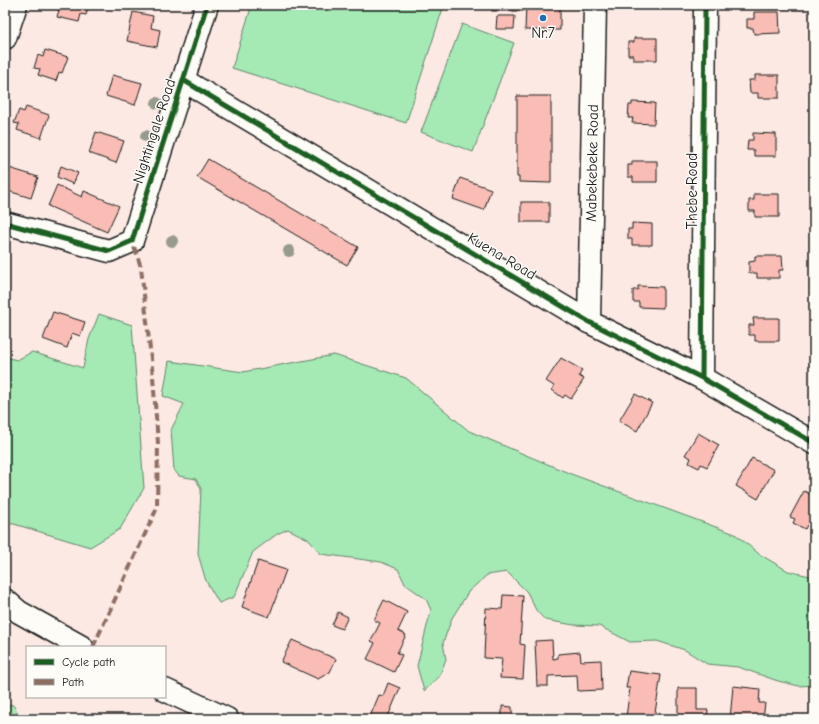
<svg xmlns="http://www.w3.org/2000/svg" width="819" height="724" font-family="'Comic Neue',sans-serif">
  <rect width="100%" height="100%" fill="#fce9e3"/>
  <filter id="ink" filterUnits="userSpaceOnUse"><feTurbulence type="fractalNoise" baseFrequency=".025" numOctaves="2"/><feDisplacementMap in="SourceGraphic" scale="8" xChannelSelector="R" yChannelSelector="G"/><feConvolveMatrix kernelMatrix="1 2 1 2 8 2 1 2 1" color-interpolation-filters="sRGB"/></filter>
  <g filter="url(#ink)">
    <g fill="#a5eab5" stroke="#608368">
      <path d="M252 5H444L406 123 232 68Z"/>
      <path d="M462 24 514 43 473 152 421 132Z"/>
      <path d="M99 314 132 325 144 488 120 529 90 547 14 524 5 523V357L17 360 32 352 83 368 89 339Z"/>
      <path d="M334 355 406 378 469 431 571 474 735 534 759 554 788 571 814 577V685L799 686 778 681 738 667 707 664 685 650 657 641 630 642 599 626 574 625 545 620 536 610 527 592 507 572 487 575 469 591 452 618 443 643 446 659 439 677 424 691 417 666 431 610 426 599 405 584 398 569 381 562 321 554 308 539 288 529 277 534 253 552 234 597 219 603 206 581 198 554 201 489 196 479 179 476 174 470 171 430 184 404 163 396 169 361 243 372Z"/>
      <path d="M5 704 13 705 22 719H5Z"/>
    </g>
    <g fill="#f9bdb5" stroke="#1c1c1c">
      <path d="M55 5H89L86 15 81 14 79 22 57 17 59 10 54 8Z"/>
      <rect x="492" y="5" width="31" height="6"/>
      <path d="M526 5H560V30H525Z"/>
      <path d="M133 12 153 16 151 28 160 30 157 47 127 41Z"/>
      <path d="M754 12H779L780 33 754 34 753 28H747V19H754Z"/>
      <path d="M497 16H515L514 29H496Z"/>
      <path d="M634 38H657V60H633V55H628V42H634Z"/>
      <path d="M45 50 68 57 62 73 59 72 56 81 38 75 40 69 34 68 38 55 43 57Z"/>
      <path d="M112 75 142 83 135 105 106 96Z"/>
      <path d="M755 75H779V98H758V93H750L749 80H755Z"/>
      <path d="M517 96H551V183L519 182V177H517Z"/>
      <path d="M632 102 655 103 654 124 632 123 633 118H628L629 105H632Z"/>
      <path d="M26 107 49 115 41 138 17 130 19 124 14 123 19 110 24 112Z"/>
      <path d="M96 132 124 141 116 163 89 153Z"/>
      <path d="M753 133 776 134V156H754V150H747L748 140H753Z"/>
      <path d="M208 159 358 247 347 265 197 177Z"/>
      <path d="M632 161H657V182H633V177H628V165H632Z"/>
      <path d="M61 166 78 173 73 184 57 177Z"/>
      <path d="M6 167 38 177 31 198 5 190Z"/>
      <path d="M460 178 491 189 484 210 453 199Z"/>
      <path d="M57 185 82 197 84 191 119 206 107 232 48 206Z"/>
      <path d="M754 194H779V217H755V211H749V200H754Z"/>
      <rect x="521" y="202" width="28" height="20"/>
      <path d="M632 223 652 224V245H632V239H628V229H632Z"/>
      <path d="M755 256H782L783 270H779V278H757V273H749V262L755 261Z"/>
      <path d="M638 286 663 287V308L639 307V302H633V290H638Z"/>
      <path d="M53 312 85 322 80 336 72 333 67 348 43 339Z"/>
      <path d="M753 318H779V341H755V335H749V325H754Z"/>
      <path d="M561 358 582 370 579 376 584 379 571 399 565 395 563 398 552 390 554 386 546 381Z"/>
      <path d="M635 394 652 403 637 431 619 421Z"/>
      <path d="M698 433 719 445 707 467 701 464 699 468 689 463 691 458 685 455Z"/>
      <path d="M752 458 774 470 758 499 736 486Z"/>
      <path d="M804 491 814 496V523L812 528 807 525 805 529 793 523 795 519 790 517Z"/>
      <path d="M258 561 286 570 269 617 242 607Z"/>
      <path d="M503 595 523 596 520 644 525 645 523 679 500 678 502 659 484 658 486 608 502 609Z"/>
      <path d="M384 600 407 612 398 631 406 635 397 653 402 655 394 672 367 659 375 643 371 641 380 623 374 620Z"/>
      <path d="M338 612 348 617 342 629 332 625Z"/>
      <path d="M292 640 336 659 330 672 318 679 281 662Z"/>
      <path d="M552 640 553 659 558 658V654L580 652 581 661 601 660 602 690 578 691 577 675 548 676V686H537L535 641Z"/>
      <path d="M629 671 661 675 654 719 626 717 630 688H626Z"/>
      <path d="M388 683 400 688 387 719H369L379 695 383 696Z"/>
      <path d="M733 686 760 689 759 703H765L763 719H730Z"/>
      <path d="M678 688H697V710H708L707 719H674V715H678Z"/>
      <path d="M502 706 512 707V719H502Z"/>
    </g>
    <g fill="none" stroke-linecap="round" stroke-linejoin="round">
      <defs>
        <g id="minor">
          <path d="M5 38 16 5"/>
          <path d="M183 80 589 322 702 378 814 443"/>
          <path d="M5 223 109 251 132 241 207 5"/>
          <path id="s1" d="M589 322 595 5"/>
          <path d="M702 378 705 5"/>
        </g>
        <g id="major">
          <path d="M5 600 19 612 82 647"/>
          <path d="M165 690 227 719"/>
        </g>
      </defs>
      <use href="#minor" stroke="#1c1c1c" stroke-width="25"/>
      <use href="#major" stroke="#1c1c1c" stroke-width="25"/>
      <use href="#minor" stroke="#fdfcf7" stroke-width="22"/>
      <use href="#major" stroke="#fdfcf7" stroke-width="22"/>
      <path stroke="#8d6e63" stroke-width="4" stroke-dasharray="8 4" stroke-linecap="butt" d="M93 647 157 508 158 443 153 377 141 267 132 241"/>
      <defs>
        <g id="cycleway">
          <path d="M183 80 589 322 702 378 814 443"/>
          <path d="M5 223 109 251 132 241 207 5"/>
          <path d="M702 378 705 5"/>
        </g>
      </defs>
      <use href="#cycleway" stroke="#fdfcf7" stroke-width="8"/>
      <use href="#cycleway" stroke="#1b5e20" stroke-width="5"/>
    </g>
    <g fill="#979a8f">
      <circle cx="157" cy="103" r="6"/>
      <circle cx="146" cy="136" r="6"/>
      <circle cx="172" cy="241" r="6"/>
      <circle cx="289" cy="251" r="6"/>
    </g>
  </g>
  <circle fill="#1f6fb2" stroke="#fdfcf7" stroke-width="1.5" cx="543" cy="18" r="4"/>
  <g text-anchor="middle" stroke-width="3" stroke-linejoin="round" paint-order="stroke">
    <g font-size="15" fill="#1c1c1c" stroke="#fdfcf7">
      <text x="543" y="38">Nr.7</text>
    </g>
    <g font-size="15" fill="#1c1c1c" stroke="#fdfcf7">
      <text transform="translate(154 131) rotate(-72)" y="5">Nightingale Road</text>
      <text dy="5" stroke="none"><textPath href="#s1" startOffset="159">Mabekebeke Road</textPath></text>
      <text transform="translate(692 191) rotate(-90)" y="5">Thebe Road</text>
      <text transform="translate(502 256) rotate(31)" y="5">Kuena Road</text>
    </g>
  </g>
  <rect width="819" height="724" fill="none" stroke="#fdfcf7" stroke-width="20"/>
  <rect x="10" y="10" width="799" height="704" fill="none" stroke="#1c1c1c" stroke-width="1.5" filter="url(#ink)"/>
  <rect x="26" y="646" width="140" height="52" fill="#fdfcf7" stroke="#a3a29f"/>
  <rect x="34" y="659" width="20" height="6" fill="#1b5e20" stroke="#a3a29f"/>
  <text x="62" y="666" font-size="12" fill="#1c1c1c">Cycle path</text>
  <rect x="34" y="679" width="20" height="6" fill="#8d6e63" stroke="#a3a29f"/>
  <text x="62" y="686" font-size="12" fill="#1c1c1c">Path</text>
</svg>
